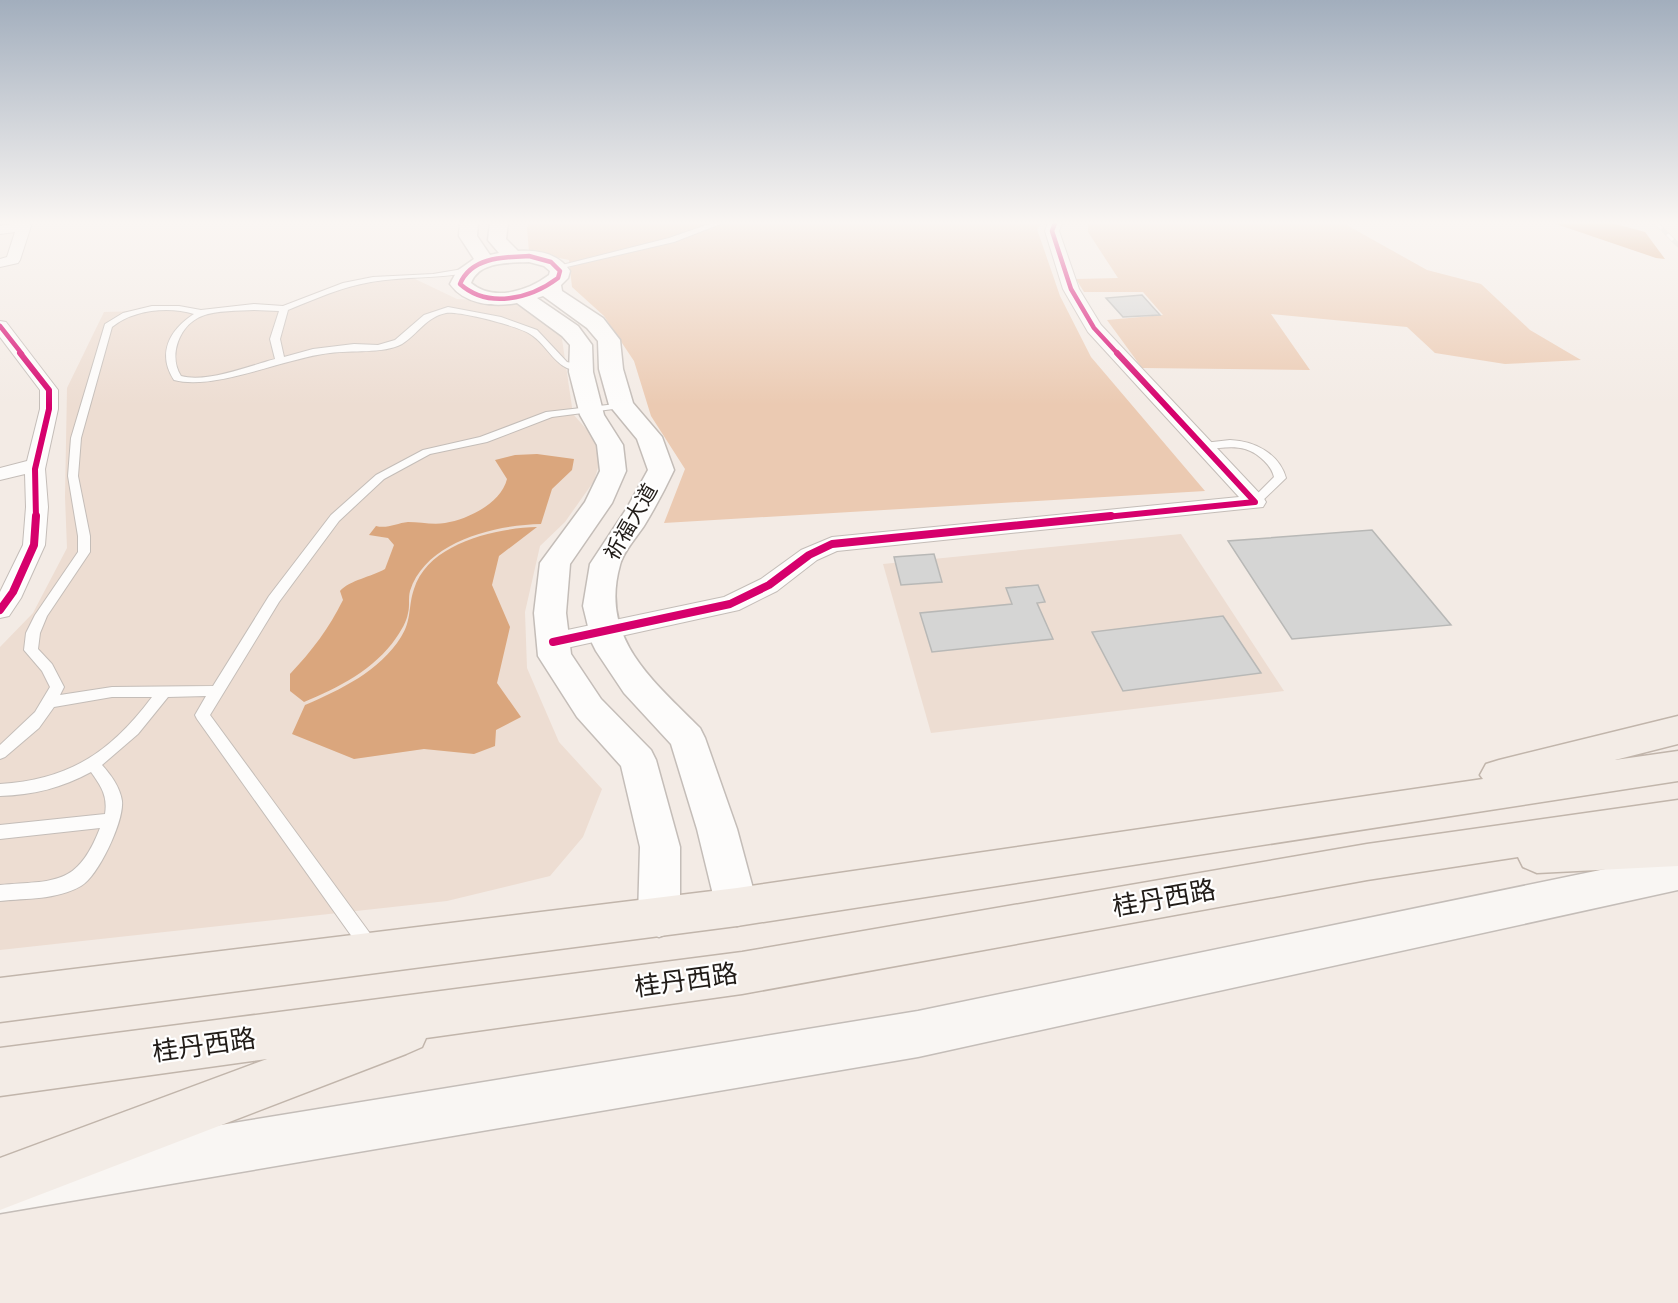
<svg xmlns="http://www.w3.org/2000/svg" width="1678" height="1303" font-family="Commissioner,'Noto Sans SC',sans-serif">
  <rect width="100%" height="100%" fill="#f3ebe5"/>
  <g fill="#edddd2">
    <path d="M413 278 457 299 529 302 561 332 573 414 596 440 599 464 594 481 565 522 540 546 525 612 527 668 559 742 602 789 583 837 550 876 447 901 0 950V647L33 613 67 548 65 497 67 388 104 312 280 307 339 286Z"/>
    <path d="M1181 534 1284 691 931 733 883 564Z"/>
  </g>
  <g fill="#ebcab2">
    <path d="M529 223H1042L1037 229 1060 296 1091 357 1205 491 664 523 685 469 651 416 634 361 604 316 572 287 569 260 529 252 527 228Z"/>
    <path d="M1088 223H1343L1427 270 1481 284 1530 330 1581 360 1505 364 1435 353 1407 327 1271 314 1310 370 1142 368 1107 320 1163 315 1143 292H1084L1076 279 1118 278 1088 232Z"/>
  </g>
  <g fill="#daa67d">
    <path d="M1553 223H1612L1645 232 1665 259 1656 258Z"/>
    <path d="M537 454 574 459 572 470 552 489 541 524C496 525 426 541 410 591 408 598 410 606 408 613 407 621 401 631 396 638 375 669 338 688 304 702L290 691V674C312 651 329 628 343 600L340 591C350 580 371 577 385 569L394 545 388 538 369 535 376 526C387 529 397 523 408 522 420 522 433 525 445 523 469 519 501 503 507 479L495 460 515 455Z"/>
    <path d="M537 527 499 556 492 585 510 627 497 683 521 717 496 730 495 746 474 754 424 749 354 759 292 734 305 705C340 690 380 671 401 637 412 620 408 606 414 589 428 543 496 528 537 527Z"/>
  </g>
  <g fill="#d5d5d4" stroke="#b8b8b6" stroke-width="1.5">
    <path d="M1142 295 1160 315 1123 317 1106 298Z"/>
    <path d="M1372 530 1451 625 1292 639 1228 541Z"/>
    <path d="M934 554 942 582 901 585 894 557Z"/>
    <path d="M1038 585 1045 602 1037 603 1053 639 932 652 920 613 1012 604 1006 588Z"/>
    <path d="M1223 616 1261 673 1123 691 1092 632Z"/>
  </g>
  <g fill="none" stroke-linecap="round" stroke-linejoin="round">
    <defs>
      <g id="service">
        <path d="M712 223H723L674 242 558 269 554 267 669 238Z"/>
        <path d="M469 268 473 270 472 272C438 279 404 276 371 282 341 287 315 299 288 310L280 339 284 357 313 349 354 344 378 345 395 340 424 315 448 307 501 317 537 330 567 362 584 366V370C556 374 550 346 530 334 518 326 460 311 446 313 426 317 418 334 402 344 383 354 351 350 330 353 284 358 215 391 174 380 157 354 169 330 194 314 168 306 133 310 112 327L81 438 78 476 90 536V552L47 616 40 633 38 649 52 664 64 687 60 695 112 687 213 686 269 596 331 515 376 475 423 450 480 437 546 412 625 403 626 405 621 408 552 417 487 442 430 454 384 479 339 521 279 602 210 715 377 943 380 949 377 955 371 957 365 955 197 719 195 715 206 696 168 697 138 734 102 765C111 775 120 787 122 801 124 821 99 875 81 886 57 900 27 898 0 901V885C55 880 77 887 100 828L0 839V825L105 814C108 796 101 786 91 772 62 788 33 795 0 796V784C69 780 111 752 152 697H112L54 707 39 728 5 757 0 759V745L35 712 50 687 42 671 24 650 26 633 35 615 78 552V536L68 476 71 438 105 324 123 313 152 306H179L201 310 254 304 283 306 343 283 373 277 433 274ZM254 310 279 311 270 339 275 359C249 366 207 383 181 376 168 356 179 325 202 316 217 310 238 311 254 310Z"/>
        <path d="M1230 440C1254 441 1279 453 1286 478L1259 504 1255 505 1249 502 1274 477C1272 469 1268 464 1261 458 1237 437 1210 455 1199 446L1204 443Z"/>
      </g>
      <g id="minor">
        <path d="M18 223H28L31 226 20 260 18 263 0 267V259L7 257 15 232 0 234V226Z"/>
        <path d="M1048 223H1062L1059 231 1079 289 1101 325 1263 497 1266 502 1263 507 837 551 817 560 777 591 739 610 553 651 544 648 540 642 544 636 553 633 724 597 761 579 801 550 832 537 1239 497 1088 332 1063 289 1045 231Z"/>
        <path d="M0 321 6 322 58 390V409L45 469 48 507 45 545 21 598 9 616 0 618V592L23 545 26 507 25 474 0 480V468L27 461 40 409V390L0 337Z"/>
      </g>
      <path id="tertiary" d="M460 223H478L477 236 490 255 499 253 488 240 490 223H508L506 239 518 251C538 250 558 253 570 271L568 278 561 285 562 291 603 318 620 340 623 369 633 403 662 437 674 470C665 489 655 508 644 526 636 538 623 552 620 565 599 639 654 681 700 728L705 738 737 829 758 907 752 921 737 926 722 921 716 907 697 829 671 744 624 693 596 651 592 643 583 606 590 564 627 508 648 470 637 439 609 405 599 369 598 341 587 328 543 296 537 298 578 326 592 345 593 372 604 415 623 445 626 471 612 503 570 564 566 613 571 654 601 699 651 750 656 760 680 847V917L674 931 659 937 644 931 638 917 640 847 621 766 577 717 538 656 534 613 540 563 585 502 600 471 597 445 580 415 569 372 570 345 562 336 517 303C494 307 465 305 450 284L457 271 474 259 459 236ZM529 262 544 266 550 271 549 275C528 291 493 302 471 283 479 261 510 263 529 262Z"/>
      <path id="secondary" d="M1678 854V890L918 1057 0 1213V1161L918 1011Z"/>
      <g id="trunk">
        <path d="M1678 716V744L1615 760 1678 751V781L737 926 0 1022V978L737 888 1483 779 1480 775 1486 764 1499 760Z"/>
        <path d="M1678 800V866L1537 873 1523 867 1518 857 1367 880 742 994 426 1038 422 1047 406 1054 0 1210V1158L267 1059 0 1096V1048L742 952 1367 844Z"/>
      </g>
    </defs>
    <use href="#service" stroke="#c4bdb8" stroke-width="2"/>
    <use href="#minor" stroke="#c4bdb8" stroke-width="2"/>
    <use href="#tertiary" stroke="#c4bdb8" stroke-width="3"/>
    <use href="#secondary" stroke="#c4bdb8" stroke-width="3"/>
    <use href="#trunk" stroke="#c1b5ab" stroke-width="3"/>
    <use href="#service" fill="#fdfcfb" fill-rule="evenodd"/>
    <use href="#minor" fill="#fdfcfb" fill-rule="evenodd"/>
    <use href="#tertiary" fill="#fdfcfb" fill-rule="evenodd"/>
    <use href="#secondary" fill="#f9f6f3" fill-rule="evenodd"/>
    <use href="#trunk" fill="#f3ece6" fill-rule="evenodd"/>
    <defs>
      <path id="rail" d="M1656 223 1678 245"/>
    </defs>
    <use href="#rail" stroke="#d7d5d3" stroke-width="4.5"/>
    <use href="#rail" stroke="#fff" stroke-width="3" stroke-dasharray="8" stroke-linecap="butt"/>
    <defs>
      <g id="cycleway-far2">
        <path d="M1055 223 1052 231 1071 289 1094 328 1118 354"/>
        <path d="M529 256 551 262 560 271 558 278C530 299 488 309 460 284 471 257 504 257 529 256Z"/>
        <path d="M0 326 22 354"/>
      </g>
      <g id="cycleway-far1">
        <path d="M20 353 49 390V409L35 469 36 518"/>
        <path d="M1096 518 1255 502 1117 353"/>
      </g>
      <g id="cycleway">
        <path d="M0 610 13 592 34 545 36 516"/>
        <path d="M553 642 730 604 769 585 809 555 832 544 1111 516"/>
      </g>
    </defs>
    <use href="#cycleway-far2" stroke="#fff" stroke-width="7"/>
    <use href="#cycleway-far1" stroke="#fff" stroke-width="9"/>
    <use href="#cycleway" stroke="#fff" stroke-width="11"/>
    <use href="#cycleway-far2" stroke="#d6006c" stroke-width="4.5"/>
    <use href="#cycleway-far1" stroke="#d6006c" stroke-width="6"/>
    <use href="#cycleway" stroke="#d6006c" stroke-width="8"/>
  </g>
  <linearGradient id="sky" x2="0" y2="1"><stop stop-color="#a2aebd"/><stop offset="0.55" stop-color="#faf6f3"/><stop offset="1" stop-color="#faf6f3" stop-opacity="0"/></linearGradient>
  <rect width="1678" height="405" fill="url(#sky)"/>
  <g text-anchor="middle" stroke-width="4.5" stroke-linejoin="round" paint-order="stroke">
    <g font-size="21" fill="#211c18" stroke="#fff">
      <text transform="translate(631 522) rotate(-60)" y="7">祈福大道</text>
    </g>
    <g font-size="26" fill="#211c18" stroke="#fff">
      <text transform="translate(1164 898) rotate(-10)" y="9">桂丹西路</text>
      <text transform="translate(686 980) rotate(-8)" y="9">桂丹西路</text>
      <text transform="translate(204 1045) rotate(-8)" y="9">桂丹西路</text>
    </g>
  </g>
</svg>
